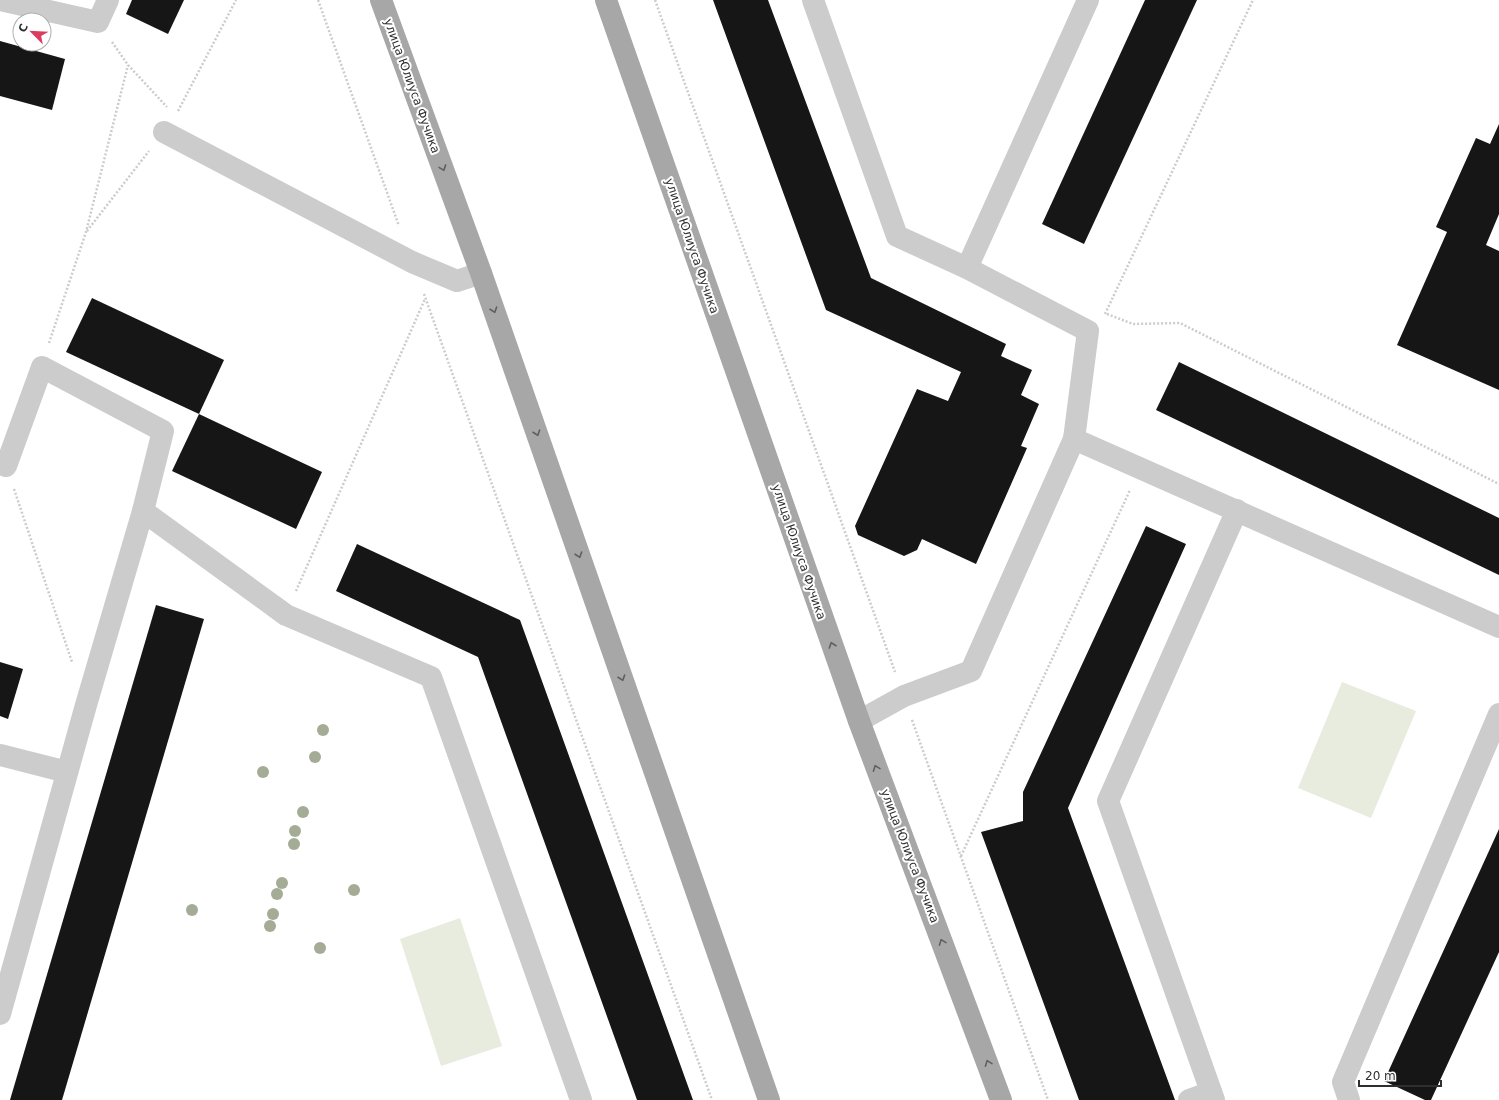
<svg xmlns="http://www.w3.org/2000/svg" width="1499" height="1100" font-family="'DejaVu Sans',sans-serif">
  <rect width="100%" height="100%" fill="#fff"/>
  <g fill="#e8ecde">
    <path d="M1342 682 1416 711 1371 818 1298 788Z"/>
    <path d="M460 918 502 1046 441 1066 400 939Z"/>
  </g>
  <g fill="#161616">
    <path d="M132 0H184L168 34 126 14Z"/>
    <path d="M713 0H768L871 278 1006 344 1001 356 1032 370 1021 395 1039 404 1021 446 1027 448 976 564 922 539 917 550 904 556 858 535 855 526 917 389 948 401 961 372 826 310Z"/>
    <path d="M1145 0H1197L1084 244 1042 224Z"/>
    <path d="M0 41 65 59 52 110 0 96Z"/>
    <path d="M1499 124V214L1486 245 1499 251V390L1397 345 1447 232 1436 227 1476 138 1490 144Z"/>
    <path d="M92 298 224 360 199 414 66 352Z"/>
    <path d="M1179 362 1499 518V575L1156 410Z"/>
    <path d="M199 414 322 472 296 529 172 471Z"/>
    <path d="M1146 526 1186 544 1068 808 1175 1100H1079L981 832 1023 821V792Z"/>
    <path d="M357 544 520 620 693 1100H637L478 657 336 591Z"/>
    <path d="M156 605 204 619 62 1100H10Z"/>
    <path d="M0 662 23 669 8 719 0 716Z"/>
    <path d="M1499 829V952L1431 1100H1425L1384 1081Z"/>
  </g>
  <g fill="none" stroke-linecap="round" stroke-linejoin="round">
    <g stroke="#ccc" stroke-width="2.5" stroke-dasharray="2 2" stroke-linecap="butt">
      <path d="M318 0 399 226"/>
      <path d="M655 0 895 672"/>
      <path d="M112 42 128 65 167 107"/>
      <path d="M178 111 236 0"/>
      <path d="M87 231 149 151"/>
      <path d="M424 294 712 1100"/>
      <path d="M1105 314 1253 0"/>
      <path d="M1107 314 1133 324 1180 323 1499 484"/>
      <path d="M49 343 86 232 128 65"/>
      <path d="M14 489 72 662"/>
      <path d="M296 591 425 299"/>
      <path d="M912 720 1048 1100"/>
      <path d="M961 856 1130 490"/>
    </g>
    <g stroke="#ccc" stroke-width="22">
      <path d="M0 0 98 22 108 0"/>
      <path d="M813 0 897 236 967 268 1088 331 1074 439 1499 627"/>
      <path d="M164 132 412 262 457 281 481 273"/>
      <path d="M967 268 1088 0"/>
      <path d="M0 464 6 466 42 367 163 431 143 511 286 615 431 677 581 1100"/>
      <path d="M859 721 904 696 971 671 1074 439"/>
      <path d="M0 755 67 772"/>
      <path d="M0 1014 86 705 143 511"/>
      <path d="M1189 1100 1211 1092"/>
      <path d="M1214 1100 1108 801 1237 510"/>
      <path d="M1349 1100 1343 1082 1499 714"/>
    </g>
    <g stroke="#a7a7a7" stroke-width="22">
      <path d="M381 0 481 273 769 1100"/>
      <path d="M606 0 859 721 1001 1100"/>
    </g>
  </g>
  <g fill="#a4ac95">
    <circle cx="323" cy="730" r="6"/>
    <circle cx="315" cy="757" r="6"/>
    <circle cx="263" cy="772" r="6"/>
    <circle cx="303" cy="812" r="6"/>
    <circle cx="295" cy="831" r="6"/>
    <circle cx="294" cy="844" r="6"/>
    <circle cx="282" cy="883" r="6"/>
    <circle cx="354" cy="890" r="6"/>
    <circle cx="277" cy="894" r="6"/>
    <circle cx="192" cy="910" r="6"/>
    <circle cx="273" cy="914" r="6"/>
    <circle cx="270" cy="926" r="6"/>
    <circle cx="320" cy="948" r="6"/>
  </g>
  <defs><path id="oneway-chevron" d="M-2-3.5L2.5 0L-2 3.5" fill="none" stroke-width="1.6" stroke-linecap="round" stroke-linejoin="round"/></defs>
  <g stroke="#5f5f5f">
    <use href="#oneway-chevron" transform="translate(443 168) rotate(70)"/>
    <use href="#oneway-chevron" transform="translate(494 310) rotate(71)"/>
    <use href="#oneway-chevron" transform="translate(537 433) rotate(71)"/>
    <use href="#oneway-chevron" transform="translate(579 555) rotate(71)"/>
    <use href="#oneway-chevron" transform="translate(832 645) rotate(-109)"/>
    <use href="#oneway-chevron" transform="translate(622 678) rotate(71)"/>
    <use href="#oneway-chevron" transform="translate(876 768) rotate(-111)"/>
    <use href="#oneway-chevron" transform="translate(942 942) rotate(-111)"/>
    <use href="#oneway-chevron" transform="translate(988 1063) rotate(-111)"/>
  </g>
  <g text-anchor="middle" stroke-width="4" stroke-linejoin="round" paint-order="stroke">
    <g font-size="12" fill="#2f2f2f" stroke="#fff">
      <text transform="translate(412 86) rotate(70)" y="4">улица Юлиуса Фучика</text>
      <text transform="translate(692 246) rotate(71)" y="4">улица Юлиуса Фучика</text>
      <text transform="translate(799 552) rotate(71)" y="4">улица Юлиуса Фучика</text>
      <text transform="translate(910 856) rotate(69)" y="4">улица Юлиуса Фучика</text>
    </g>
  </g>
  <g transform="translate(32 32) rotate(294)"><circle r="19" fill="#ffffff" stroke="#acacac"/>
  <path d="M0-3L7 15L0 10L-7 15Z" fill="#dc3c61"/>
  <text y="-6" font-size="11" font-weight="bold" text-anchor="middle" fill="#2f2f2f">С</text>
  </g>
  <path d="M1359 1080v6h82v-6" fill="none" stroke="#2f2f2f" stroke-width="2"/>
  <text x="1365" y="1080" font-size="12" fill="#2f2f2f" stroke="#ffffff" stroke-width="3" paint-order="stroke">20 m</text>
</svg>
